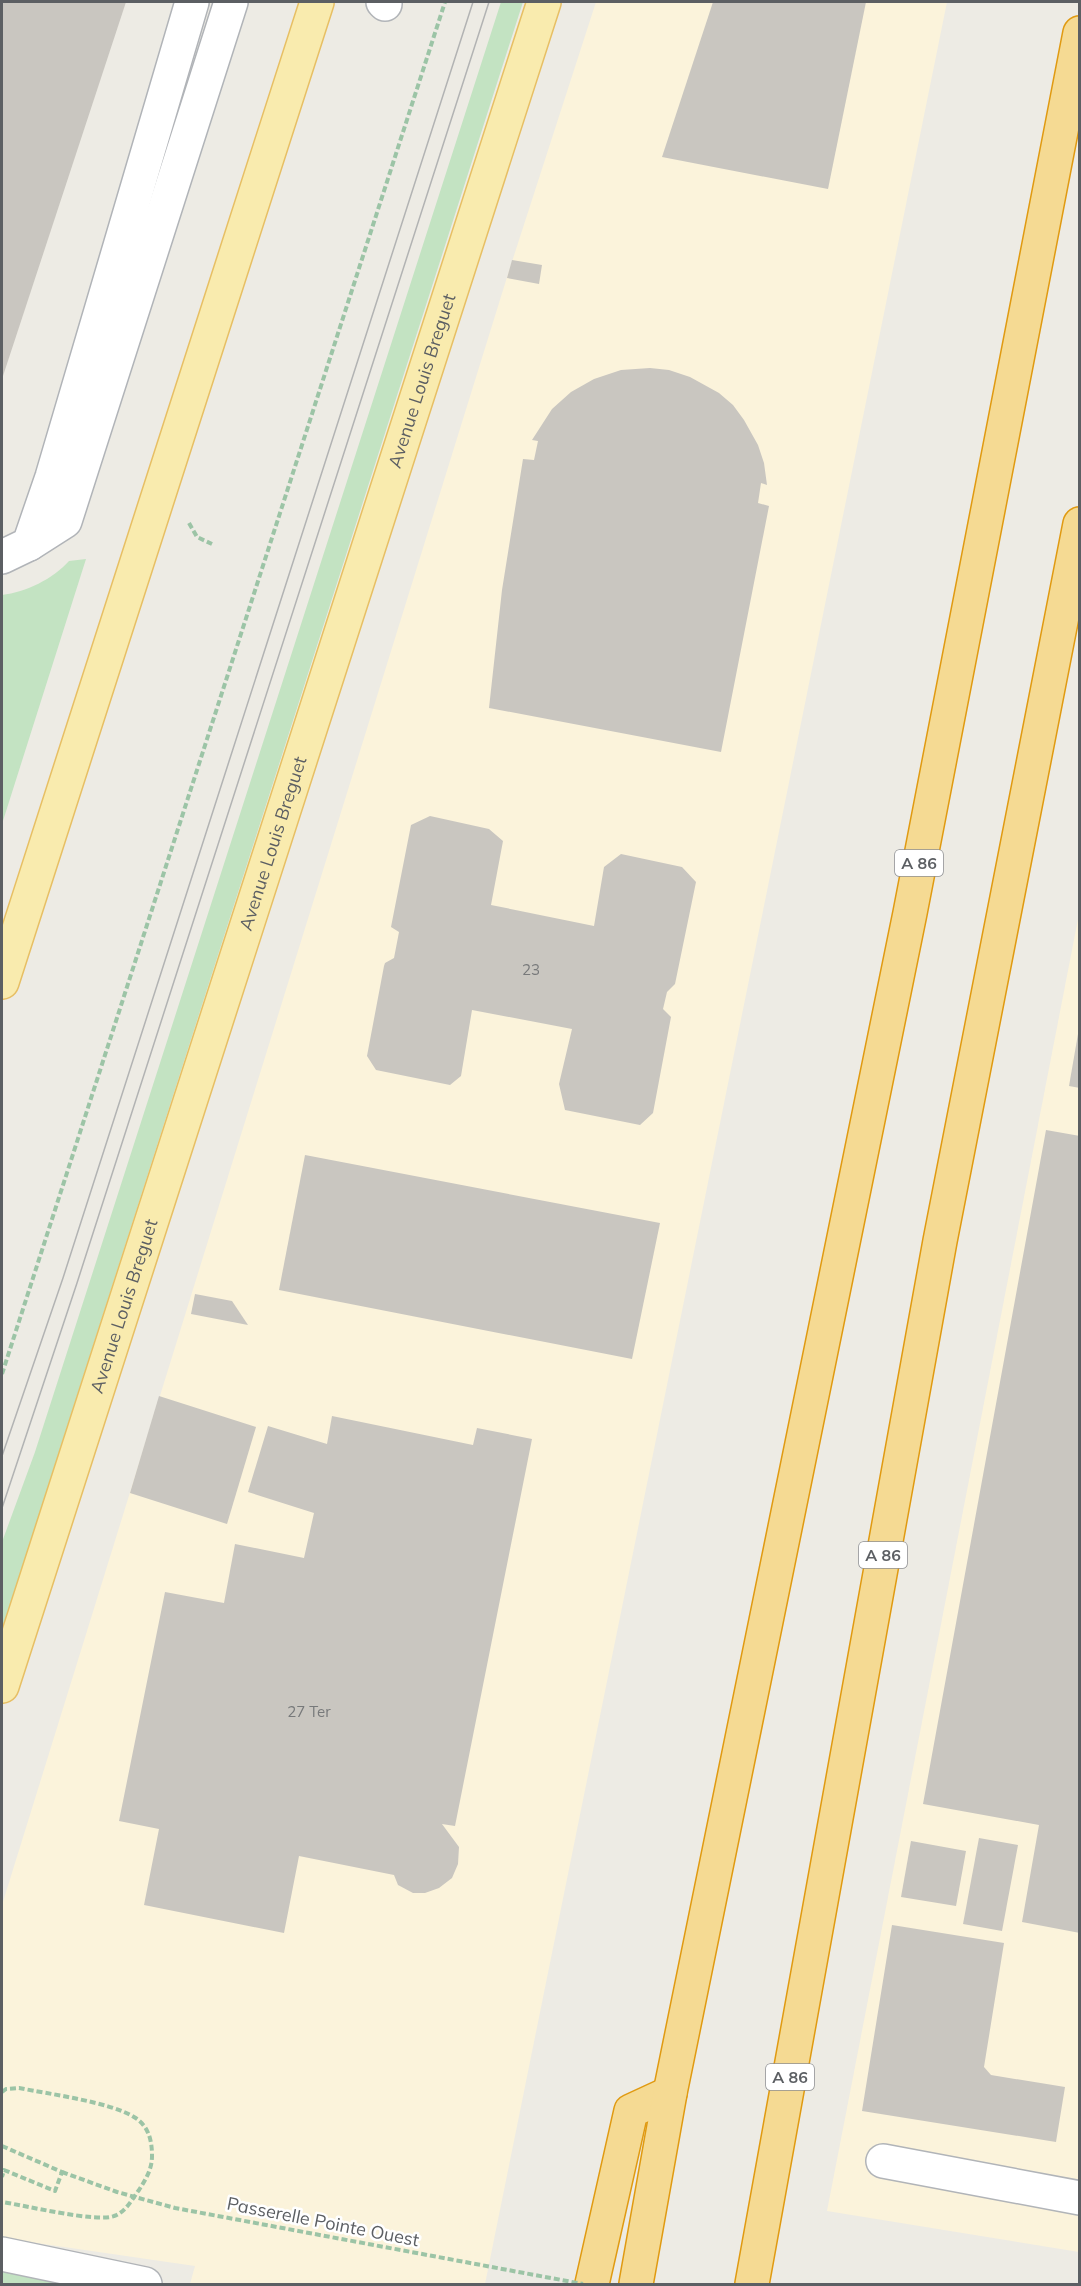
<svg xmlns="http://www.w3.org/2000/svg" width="1081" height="2286" font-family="Mulish,sans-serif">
  <rect width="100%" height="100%" fill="#edebe4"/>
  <g fill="#fbf3db">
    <path d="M596 2H947L485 2284H190L195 2266 2 2238V1905L508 274Z"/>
    <path d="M1079 914V2252L827 2211Z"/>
  </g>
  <g fill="#c3e3c2">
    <path d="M501 2H523L2 1630V1542L35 1452Z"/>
    <path d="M86 559 2 824V595C26 592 53 579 69 561Z"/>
    <path d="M2 2270 60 2284H2Z"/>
  </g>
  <g fill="#c9c6c0">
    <path d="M2 2H126L2 379Z"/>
    <path d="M713 2H866L828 189 662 157Z"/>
    <path d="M512 260 542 265 539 284 507 278Z"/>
    <path d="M650 368 669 370 690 377 719 393 733 405 744 420 758 445 764 463 767 485 761 483 758 503 769 506 721 752 489 708 502 590 523 459 534 460 538 441 532 440 552 409 571 392 594 379 621 370Z"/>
    <path d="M430 816 489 829 503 841 491 905 594 926 604 867 621 854 682 867 696 882 675 984 667 992 663 1009 671 1017 653 1113 640 1125 565 1110 559 1084 572 1029 472 1010 461 1076 450 1085 376 1070 367 1056 384 966 385 963 394 958 399 932 391 927 411 825Z"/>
    <path d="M1078 1034H1080V1088L1069 1086Z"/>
    <path d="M1046 1130 1080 1136V1933L1022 1922 1039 1825 923 1804Z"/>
    <path d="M305 1155 660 1223 632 1359 279 1290Z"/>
    <path d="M195 1294 232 1301 248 1325 191 1314Z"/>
    <path d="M159 1396 256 1427 227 1524 130 1493Z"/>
    <path d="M332 1416 473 1445 477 1428 532 1439 455 1826 442 1824 459 1847 458 1864 452 1878 439 1888 425 1893H413L398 1885 394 1875 299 1856 284 1933 144 1905 159 1829 119 1821 165 1592 224 1603 235 1544 304 1558 314 1513 248 1492 268 1426 327 1444Z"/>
    <path d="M979 1838 1018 1845 1002 1931 963 1924Z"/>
    <path d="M911 1841 966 1851 956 1906 901 1897Z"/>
    <path d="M892 1925 1004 1943 984 2067 991 2075 1065 2087 1056 2142 862 2111Z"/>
  </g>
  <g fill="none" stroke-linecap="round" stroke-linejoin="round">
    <defs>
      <g id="minor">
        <path d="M383 2 385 4"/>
        <path d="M29 544 65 521 231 2"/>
        <path d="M2 557 29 544 52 477 192 2"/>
        <path d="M883 2161 1080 2198"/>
        <path d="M2 2254 145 2284"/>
      </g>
      <g id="major">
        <path d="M2 982 317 2"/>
        <path id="s1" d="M2 1686 544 2"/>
      </g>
      <g id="highway">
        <path d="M592 2284 631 2111 670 2093"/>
        <path d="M636 2284 670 2093 910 913 1080 33"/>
        <path d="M752 2284 940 1241 1080 524"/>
      </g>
    </defs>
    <use href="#minor" stroke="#b1b4b8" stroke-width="36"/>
    <use href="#major" stroke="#e7bf64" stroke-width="36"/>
    <use href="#highway" stroke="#e09a11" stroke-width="36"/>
    <g stroke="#9cc4a6" stroke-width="4" stroke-dasharray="6 3" stroke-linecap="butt">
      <path d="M189 523 197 537 212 544"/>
      <path d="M2 1374 445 2"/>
      <path d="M2 2092 6 2089 19 2088C49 2094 110 2102 134 2117 149 2126 152 2141 152 2156 152 2169 146 2179 139 2190 132 2199 126 2212 114 2216 97 2223 23 2205 2 2202"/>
      <path d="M2 2146 62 2172 55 2191 4 2170 2 2177"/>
    </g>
    <use href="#minor" stroke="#fff" stroke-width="33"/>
    <use href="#major" stroke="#f9ebae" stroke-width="33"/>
    <use href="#highway" stroke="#f5da93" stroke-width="33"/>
    <g stroke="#b2b3b3" stroke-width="1.5">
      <path d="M2 1456 63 1278 473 2"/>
      <path d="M2 1508 77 1283 489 2"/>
    </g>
    <path stroke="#9cc4a6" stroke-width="4" stroke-dasharray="6 3" stroke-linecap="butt" d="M62 2172 117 2192 175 2208 583 2284"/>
  </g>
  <g text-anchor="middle" stroke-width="5" stroke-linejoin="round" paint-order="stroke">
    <g font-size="15" fill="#77797a">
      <text x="531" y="975">23</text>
      <text x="309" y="1717">27 Ter</text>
    </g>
    <g fill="#fff" stroke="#8d8f92" stroke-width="1.5">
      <rect x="895" y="850" width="48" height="26" rx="4.5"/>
      <rect x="859" y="1542" width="48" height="26" rx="4.5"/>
      <rect x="766" y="2064" width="48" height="26" rx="4.5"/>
    </g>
    <g font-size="16" font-weight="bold" fill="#5c5f63">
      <text x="919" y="869">A 86</text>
      <text x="883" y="1561">A 86</text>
      <text x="790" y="2083">A 86</text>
    </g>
    <g font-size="18" fill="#5c5f63" stroke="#fff">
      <text dy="6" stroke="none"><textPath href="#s1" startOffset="1371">Avenue Louis Breguet</textPath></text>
      <text dy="6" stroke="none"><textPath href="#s1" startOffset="885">Avenue Louis Breguet</textPath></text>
      <text dy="6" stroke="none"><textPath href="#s1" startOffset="399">Avenue Louis Breguet</textPath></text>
      <text transform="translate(323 2222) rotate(11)" y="6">Passerelle Pointe Ouest</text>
    </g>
  </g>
  <rect width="1081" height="2286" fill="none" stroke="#5c5f63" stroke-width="6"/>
</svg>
